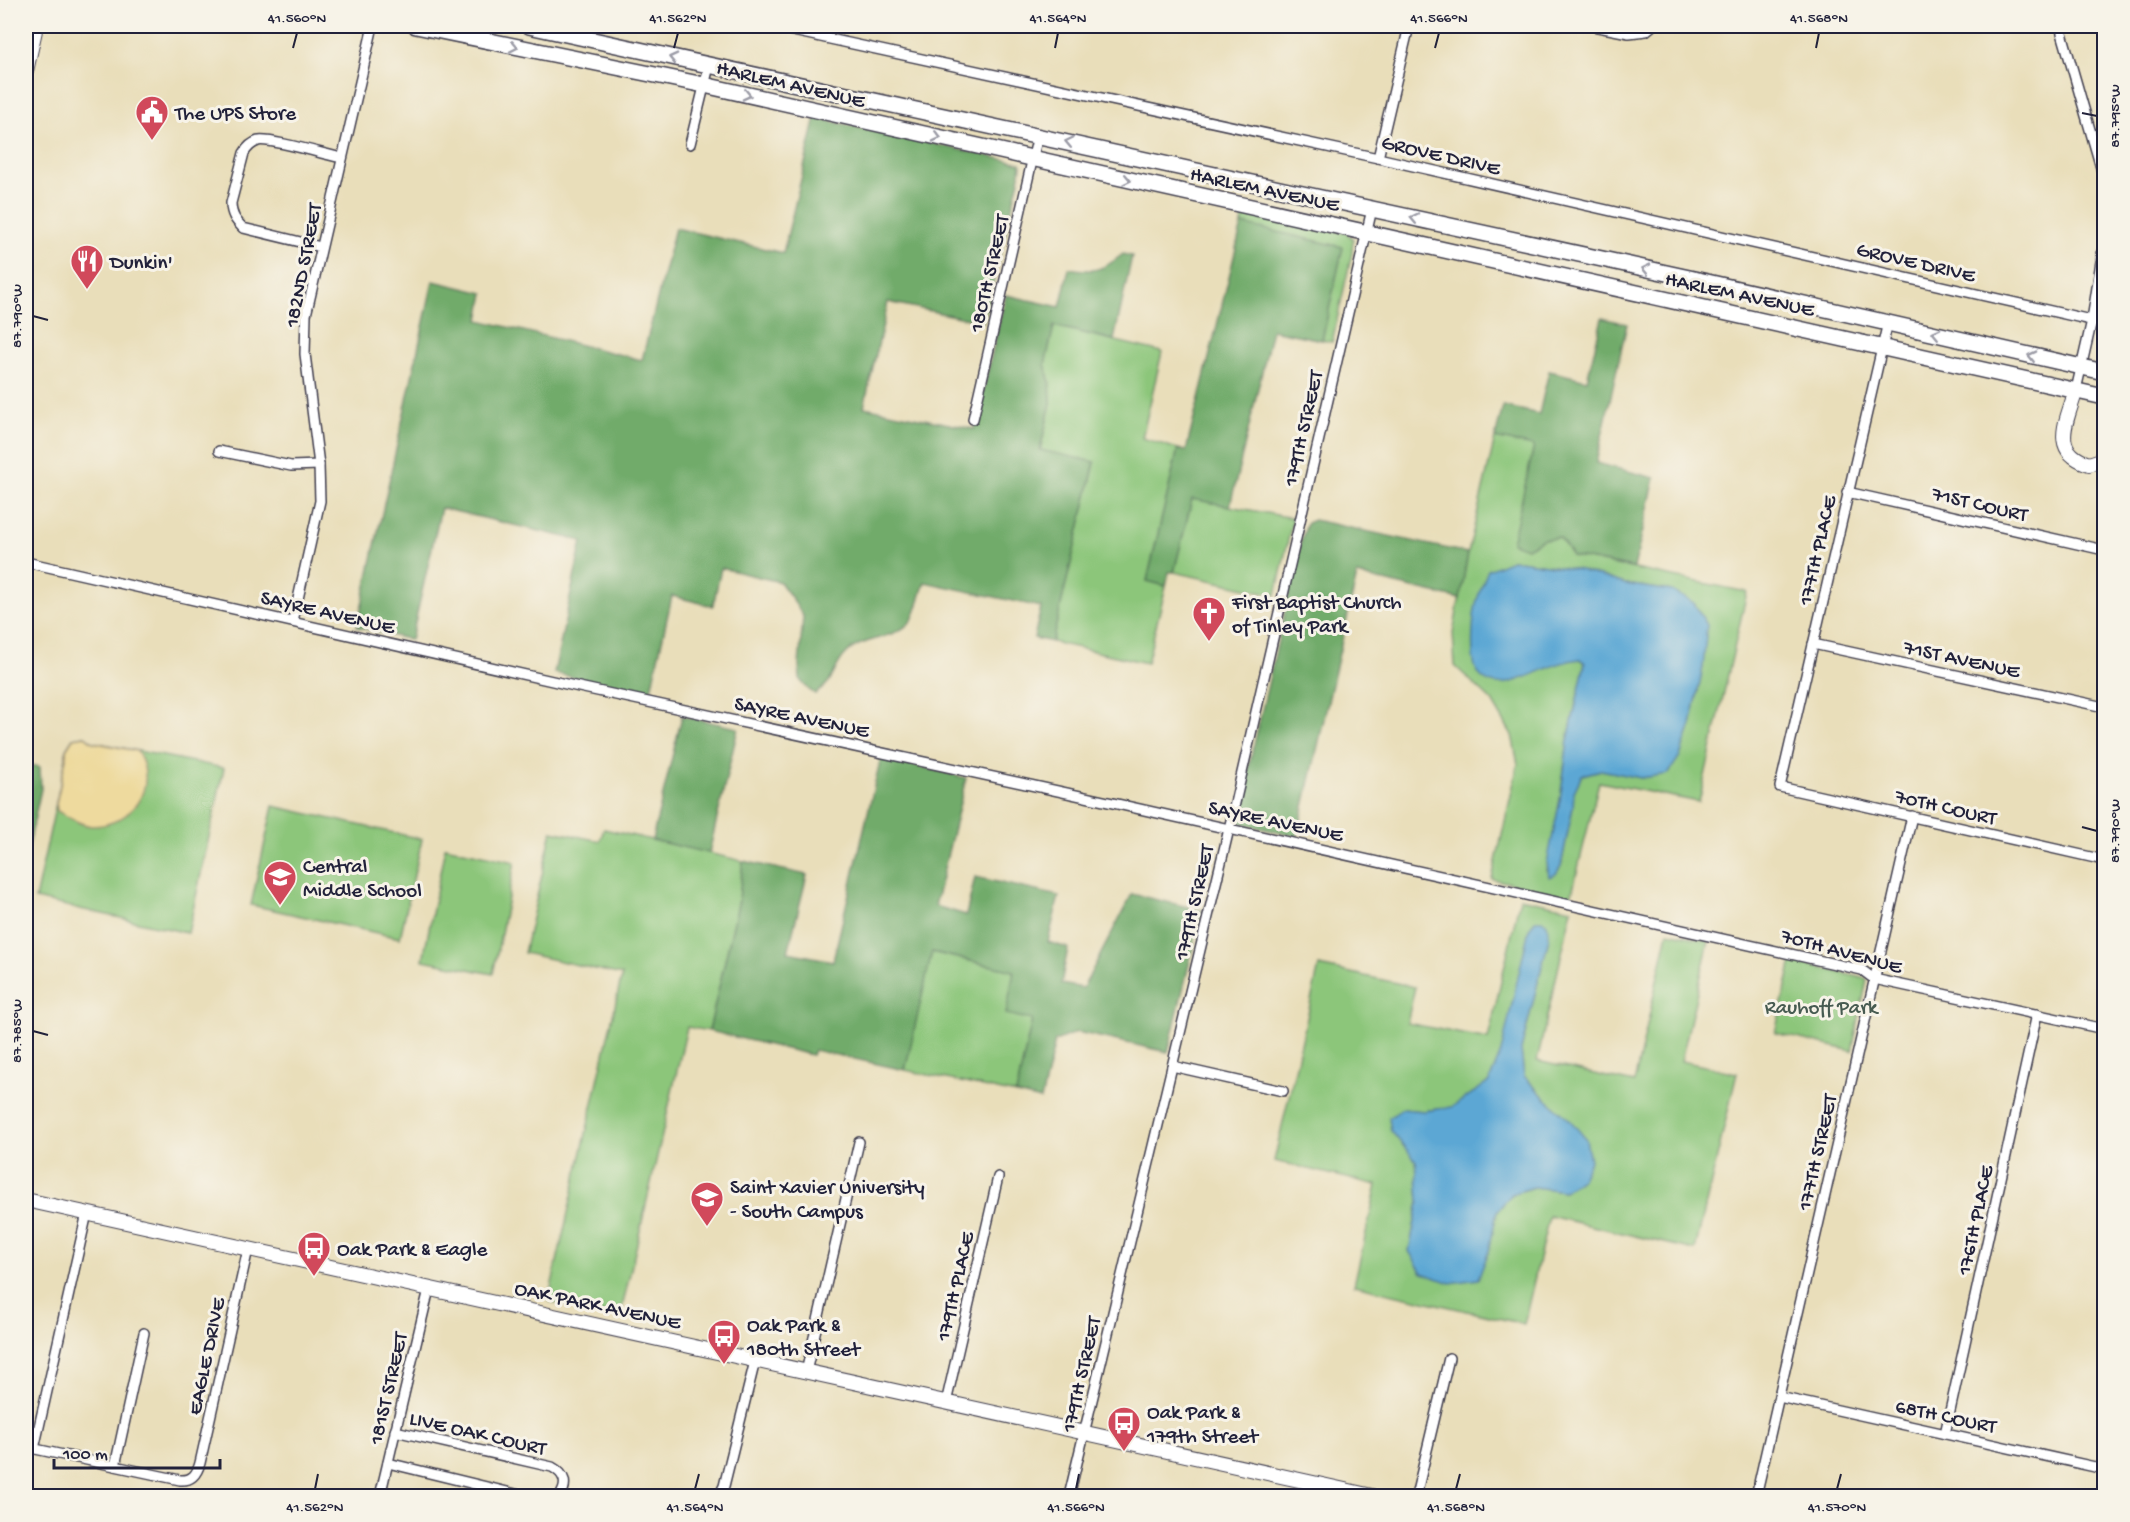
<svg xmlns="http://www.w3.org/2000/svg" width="2130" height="1522" font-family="'Gochi Hand',sans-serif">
  <rect width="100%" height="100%" fill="#f7f3e8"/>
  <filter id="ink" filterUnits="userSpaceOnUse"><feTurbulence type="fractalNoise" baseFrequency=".0167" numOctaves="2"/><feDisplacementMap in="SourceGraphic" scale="12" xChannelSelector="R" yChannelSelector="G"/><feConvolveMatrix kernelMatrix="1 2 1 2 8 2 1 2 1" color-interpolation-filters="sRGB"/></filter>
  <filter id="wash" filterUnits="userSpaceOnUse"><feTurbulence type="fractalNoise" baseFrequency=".008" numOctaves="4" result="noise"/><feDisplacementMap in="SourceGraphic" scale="24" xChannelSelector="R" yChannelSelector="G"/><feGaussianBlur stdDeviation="1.35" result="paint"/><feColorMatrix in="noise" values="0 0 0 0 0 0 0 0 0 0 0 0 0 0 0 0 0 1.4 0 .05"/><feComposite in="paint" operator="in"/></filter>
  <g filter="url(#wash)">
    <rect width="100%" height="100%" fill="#e9deba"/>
    <g fill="#8cc67a" stroke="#57745a" stroke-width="1.5" fill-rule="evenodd">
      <path d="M1244 213 1347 233 1353 239 1352 253 1332 342 1322 340 1343 247 1242 224Z"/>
      <path d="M1054 326 1162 352 1142 438 1178 449 1147 581 1166 586 1147 663 1052 642 1095 463 1040 450 1051 403 1050 383 1045 364Z"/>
      <path d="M1495 438 1534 446 1527 548 1543 539 1561 538 1572 556 1747 592 1699 802 1599 782 1571 897 1492 879 1518 764 1512 735 1492 701 1455 666 1453 633 1468 553ZM1512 560 1580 570 1625 584 1672 591 1703 667 1691 725 1680 756 1641 778 1601 770 1582 775 1573 792V807L1561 866 1547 870 1560 800 1568 740 1585 663 1580 659 1563 660 1518 680Z"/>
      <path d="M1192 499 1293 518 1276 595 1174 572Z"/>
      <path d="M85 736 93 742 224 768 188 933 35 899 66 758V749L73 738Z"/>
      <path d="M273 806 422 839 400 938 251 905Z"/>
      <path d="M604 829 743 861 739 900 709 1031 687 1027 620 1317 548 1301 622 975 524 953 552 831 600 841Z"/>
      <path d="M445 847 515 862 493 974 423 960Z"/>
      <path d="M1520 898 1572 909 1537 1061 1634 1083 1668 932 1709 941 1681 1061 1737 1073 1695 1250 1549 1216 1524 1324 1354 1285 1377 1185 1274 1161 1319 966 1415 987 1407 1023 1488 1039ZM1549 938 1521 1050 1524 1076 1546 1099 1590 1160 1582 1178 1564 1191 1534 1187 1512 1194 1497 1211 1489 1251H1409L1419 1201 1416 1161 1402 1109 1424 1111 1452 1107 1489 1082Z"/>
      <path d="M931 952 1014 971 1032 1020 1016 1094 905 1070Z"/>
      <path d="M1792 961 1863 978 1867 980 1852 1051 1775 1033Z"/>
    </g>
    <g fill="#71ab6a" stroke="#4a6652" stroke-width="1.5">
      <path d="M816 118 1021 163 1020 176 983 322 888 302 864 407 974 429 1006 295 1060 307 1069 268C1094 273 1103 270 1123 254L1132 256 1114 340 1054 326 1045 364 1050 383 1051 403 1040 450 1095 462 1052 642 1034 638 1041 607 925 582C921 592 917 613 911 621 896 640 863 636 846 654 832 668 837 680 815 694L808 689 800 680 799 665 803 616 791 597 780 582 721 568 713 606 672 596 650 694 554 673 582 541 441 508 411 640 357 627 433 281 484 293 479 320 642 360 675 228 783 253Z"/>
      <path d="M1242 224 1343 247 1322 340 1272 330 1230 506 1192 499 1174 572H1169L1166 586 1147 581 1178 449 1186 451Z"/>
      <path d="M1602 318 1627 324 1596 463 1655 478 1634 568 1572 556 1560 538 1543 539 1527 548 1512 543 1534 446 1495 438 1503 406 1539 414 1549 371 1587 380Z"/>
      <path d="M1314 520 1468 553 1460 599 1357 575 1297 837 1236 822 1301 542 1307 523Z"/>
      <path d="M682 716 738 728 709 853 652 840Z"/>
      <path d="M881 757 966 778 935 906 966 915 975 877 1059 896 1048 942 1068 948 1061 984 1083 988 1132 894 1202 910 1168 1052 1077 1032 1055 1041 1041 1100 1016 1094 1032 1020 1006 1014 1014 971 932 952 905 1070 814 1050 812 1055 709 1031 739 900 743 861 807 875 788 952 833 961Z"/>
      <path d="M26 764 40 767 41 789 26 858Z"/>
    </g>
    <path fill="#eeda9e" stroke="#887e6c" stroke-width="1.5" d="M85 736 93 742 137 751C160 786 132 826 92 826 80 825 68 817 57 811L56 803 66 758V749L73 738Z"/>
    <g fill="#5ca7d4" stroke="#3f6488" stroke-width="1.5">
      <path d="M1512 560 1580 570 1625 584 1672 591 1694 603 1707 625 1703 667 1691 725 1680 756 1668 774 1641 778 1601 770 1582 775 1574 792 1573 807 1561 866 1556 874 1549 877 1547 863 1560 800 1568 740 1585 663 1580 659C1550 662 1530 680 1502 684 1491 685 1480 679 1476 669 1470 656 1473 614 1477 600 1480 590 1484 580 1488 570Z"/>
      <path d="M1535 920H1542L1547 924 1549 938 1521 1050 1524 1076 1546 1099 1570 1120 1586 1139 1590 1161 1582 1178 1564 1191 1534 1187 1512 1194 1497 1211 1489 1251 1478 1279 1450 1283 1422 1273 1409 1251 1419 1202 1416 1161 1391 1131 1389 1118 1402 1109 1424 1111 1452 1107 1489 1082 1501 1052 1529 929Z"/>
    </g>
  </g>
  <g filter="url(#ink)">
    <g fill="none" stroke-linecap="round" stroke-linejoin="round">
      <defs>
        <g id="street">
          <path d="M770 26 1378 158 2104 323"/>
          <path d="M1593 26 1629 33 1646 31 1652 26"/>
          <path d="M2060 26 2104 178"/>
          <path d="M690 144 709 66"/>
          <path d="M1378 158 1409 26"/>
          <path d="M321 247 243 228C236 221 231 215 231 203L244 153C247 148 252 143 258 141 269 138 327 155 342 158"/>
          <path d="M1888 322 1780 787 2104 860"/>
          <path d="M2076 390 2092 320 2104 242"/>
          <path d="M973 419 1038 135"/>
          <path d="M219 451 291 466 319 465"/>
          <path d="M1847 492 2104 550"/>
          <path d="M26 562C210 603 394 646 579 687 1007 780 1435 872 1862 970L1874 979 2104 1029"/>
          <path d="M293 621 320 501 319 465 305 354 306 315 373 26"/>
          <path d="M1813 644 2104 707"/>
          <path d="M1172 1066 1283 1091"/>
          <path d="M806 1372 859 1142"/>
          <path d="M1779 1397 2104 1469"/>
          <path d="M946 1403 998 1177"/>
          <path d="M395 1431 552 1467C565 1474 568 1484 560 1496"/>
          <path d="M1945 1434 2037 1014"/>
          <path d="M26 1447 180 1480C192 1481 197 1474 200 1463L248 1249"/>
          <path d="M34 1449 87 1213"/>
          <path d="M388 1463 524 1496"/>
          <path d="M115 1466 144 1333"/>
          <path d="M380 1496 429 1289"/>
          <path d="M719 1496 724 1486 755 1361"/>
          <path d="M1069 1496 1229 829 1372 209"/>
          <path d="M1416 1496 1449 1358"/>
          <path d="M1756 1496 1912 816"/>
          <path d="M2102 1496 2104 1485"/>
        </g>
        <g id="secondary">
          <path d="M26 71 36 26"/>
          <path d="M2076 390C2067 421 2049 451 2089 464L2104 459"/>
          <path d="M26 1200 1372 1496"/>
        </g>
        <g id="primary">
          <path d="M416 26 704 85 2104 397"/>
          <path d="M529 26 1694 279 2104 372"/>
        </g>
      </defs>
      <use href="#street" stroke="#403e4e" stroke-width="12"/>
      <use href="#secondary" stroke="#403e4e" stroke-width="16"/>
      <use href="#primary" stroke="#403e4e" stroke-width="18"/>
      <use href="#street" stroke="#fff" stroke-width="9"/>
      <use href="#secondary" stroke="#fff" stroke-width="14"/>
      <use href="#primary" stroke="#fff" stroke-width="15"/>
    </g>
    <defs><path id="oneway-chevron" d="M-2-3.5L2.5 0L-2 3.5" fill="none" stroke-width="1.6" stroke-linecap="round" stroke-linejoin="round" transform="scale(1.5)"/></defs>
    <g stroke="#9c9ca7">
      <use href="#oneway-chevron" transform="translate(514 47) rotate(11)"/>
      <use href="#oneway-chevron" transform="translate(673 58) rotate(-167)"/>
      <use href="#oneway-chevron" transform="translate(747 95) rotate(13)"/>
      <use href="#oneway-chevron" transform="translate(937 137) rotate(13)"/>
      <use href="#oneway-chevron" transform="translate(1069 142) rotate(-168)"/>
      <use href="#oneway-chevron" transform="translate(1127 180) rotate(12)"/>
      <use href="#oneway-chevron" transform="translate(1414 218) rotate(-168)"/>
      <use href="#oneway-chevron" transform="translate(1646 269) rotate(-168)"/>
      <use href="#oneway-chevron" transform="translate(1936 333) rotate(-167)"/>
      <use href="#oneway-chevron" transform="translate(2032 356) rotate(-167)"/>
    </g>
  </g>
  <path fill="none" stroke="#22223b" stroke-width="2" d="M293 48 297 33M674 48 678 33M1055 48 1058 33M1435 48 1439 33M1816 48 1819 33M2082 113 2097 116M33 316 48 320M2082 827 2097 831M33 1031 48 1035M315 1489 318 1474M695 1489 699 1474M1076 1489 1079 1474M1456 1489 1460 1474M1837 1489 1841 1474"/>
  <defs>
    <symbol id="civic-pin" viewBox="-11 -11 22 30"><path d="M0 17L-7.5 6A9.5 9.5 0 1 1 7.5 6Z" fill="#d1495b" stroke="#f7f3e8"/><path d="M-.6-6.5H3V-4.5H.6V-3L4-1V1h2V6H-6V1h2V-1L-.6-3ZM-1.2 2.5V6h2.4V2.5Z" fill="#fff"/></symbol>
    <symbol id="restaurant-pin" viewBox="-11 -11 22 30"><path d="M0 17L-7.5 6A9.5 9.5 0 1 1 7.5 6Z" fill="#d1495b" stroke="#f7f3e8"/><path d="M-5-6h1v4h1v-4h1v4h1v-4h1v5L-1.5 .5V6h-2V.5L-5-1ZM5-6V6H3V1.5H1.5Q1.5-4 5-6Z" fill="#fff"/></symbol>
    <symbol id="church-pin" viewBox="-11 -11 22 30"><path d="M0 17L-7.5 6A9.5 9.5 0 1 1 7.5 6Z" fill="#d1495b" stroke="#f7f3e8"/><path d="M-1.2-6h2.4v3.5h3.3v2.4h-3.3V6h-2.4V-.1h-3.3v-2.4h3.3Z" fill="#fff"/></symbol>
    <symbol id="school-pin" viewBox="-11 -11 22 30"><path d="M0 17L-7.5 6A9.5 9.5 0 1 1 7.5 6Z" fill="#d1495b" stroke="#f7f3e8"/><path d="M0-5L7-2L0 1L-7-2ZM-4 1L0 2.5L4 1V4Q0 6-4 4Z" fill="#fff"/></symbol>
    <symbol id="university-pin" viewBox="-11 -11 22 30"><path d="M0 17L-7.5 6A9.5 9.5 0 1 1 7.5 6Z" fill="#d1495b" stroke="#f7f3e8"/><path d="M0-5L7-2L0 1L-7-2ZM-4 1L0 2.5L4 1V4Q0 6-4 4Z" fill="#fff"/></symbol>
    <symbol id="bus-pin" viewBox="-11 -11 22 30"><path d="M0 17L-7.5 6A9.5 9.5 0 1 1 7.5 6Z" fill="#d1495b" stroke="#f7f3e8"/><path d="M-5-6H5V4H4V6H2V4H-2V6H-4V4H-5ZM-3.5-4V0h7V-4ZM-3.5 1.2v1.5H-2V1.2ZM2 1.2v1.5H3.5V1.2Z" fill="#fff"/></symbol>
  </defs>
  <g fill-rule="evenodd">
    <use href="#civic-pin" x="133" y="93" width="38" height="52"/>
    <use href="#restaurant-pin" x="68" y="242" width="38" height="52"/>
    <use href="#church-pin" x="1190" y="594" width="38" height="52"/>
    <use href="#school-pin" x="261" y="858" width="38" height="52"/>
    <use href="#university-pin" x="688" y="1179" width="38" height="52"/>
    <use href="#bus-pin" x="295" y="1229" width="38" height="52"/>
    <use href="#bus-pin" x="705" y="1317" width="38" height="52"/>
    <use href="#bus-pin" x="1105" y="1404" width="38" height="52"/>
  </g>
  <g text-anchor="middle" stroke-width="6" stroke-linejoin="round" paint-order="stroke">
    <g font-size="21" fill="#22223b" stroke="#f7f3e8">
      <text transform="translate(791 83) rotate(13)" y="7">HARLEM AVENUE</text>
      <text transform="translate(1441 154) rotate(13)" y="7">GROVE DRIVE</text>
      <text transform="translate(1265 188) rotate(12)" y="7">HARLEM AVENUE</text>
      <text transform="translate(1916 261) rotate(13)" y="7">GROVE DRIVE</text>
      <text transform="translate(302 265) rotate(-79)" y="7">182ND STREET</text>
      <text transform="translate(988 273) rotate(-77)" y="7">180TH STREET</text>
      <text transform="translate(1740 293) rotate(12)" y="7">HARLEM AVENUE</text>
      <text transform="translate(1302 428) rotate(-77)" y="7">179TH STREET</text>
      <text transform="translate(1980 503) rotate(13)" y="7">71ST COURT</text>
      <text transform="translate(1816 550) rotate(-77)" y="7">177TH PLACE</text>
      <text transform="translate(328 611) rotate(13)" y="7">SAYRE AVENUE</text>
      <text transform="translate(1962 658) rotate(12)" y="7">71ST AVENUE</text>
      <text transform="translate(802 716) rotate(12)" y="7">SAYRE AVENUE</text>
      <text transform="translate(1946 806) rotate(13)" y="7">70TH COURT</text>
      <text transform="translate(1276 820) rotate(12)" y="7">SAYRE AVENUE</text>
      <text transform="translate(1193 902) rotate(-77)" y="7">179TH STREET</text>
      <text transform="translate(1842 950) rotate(15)" y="7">70TH AVENUE</text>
      <text transform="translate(1816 1152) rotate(-77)" y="7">177TH STREET</text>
      <text transform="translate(1974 1220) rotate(-78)" y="7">176TH PLACE</text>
      <text transform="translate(954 1286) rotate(-77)" y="7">179TH PLACE</text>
      <text transform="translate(598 1304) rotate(12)" y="7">OAK PARK AVENUE</text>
      <text transform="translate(205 1356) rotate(-78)" y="7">EAGLE DRIVE</text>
      <text transform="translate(1080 1374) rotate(-77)" y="7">179TH STREET</text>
      <text transform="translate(387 1388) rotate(-77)" y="7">181ST STREET</text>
      <text transform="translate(1946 1415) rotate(12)" y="7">68TH COURT</text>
      <text transform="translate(478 1432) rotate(13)" y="7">LIVE OAK COURT</text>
    </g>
    <g font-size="21" fill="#22223b" stroke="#f7f3e8" text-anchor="start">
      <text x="175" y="119">The UPS Store</text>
      <text x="110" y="268">Dunkin'</text>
      <text x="1232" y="608">First Baptist Church<tspan x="1232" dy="24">of Tinley Park</tspan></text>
      <text x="303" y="872">Central<tspan x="303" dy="24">Middle School</tspan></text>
      <text x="730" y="1193">Saint Xavier University<tspan x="730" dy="24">- South Campus</tspan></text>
      <text x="337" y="1255">Oak Park &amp; Eagle</text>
      <text x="747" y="1331">Oak Park &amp;<tspan x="747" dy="24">180th Street</tspan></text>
      <text x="1147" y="1418">Oak Park &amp;<tspan x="1147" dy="24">179th Street</tspan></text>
    </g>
    <g font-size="21" fill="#475b51" stroke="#f7f3e8">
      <text x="1821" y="1013">Rauhoff Park</text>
    </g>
  </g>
  <rect width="2130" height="1522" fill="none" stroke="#f7f3e8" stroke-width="66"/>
  <path d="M54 1459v9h166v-9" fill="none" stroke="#22223b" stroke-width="3"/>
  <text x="63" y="1459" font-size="18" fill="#22223b" stroke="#f7f3e8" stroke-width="4.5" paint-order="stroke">100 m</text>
  <rect x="33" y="33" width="2064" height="1456" fill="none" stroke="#22223b" stroke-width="2"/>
  <g font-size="15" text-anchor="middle" fill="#22223b">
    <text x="297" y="22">41.560°N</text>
    <text x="678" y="22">41.562°N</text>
    <text x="1058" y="22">41.564°N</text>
    <text x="1439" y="22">41.566°N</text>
    <text x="1819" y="22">41.568°N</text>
    <text transform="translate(2114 116) rotate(-90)" y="5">87.795°W</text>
    <text transform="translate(16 316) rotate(-90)" y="5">87.790°W</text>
    <text transform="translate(2114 831) rotate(-90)" y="5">87.790°W</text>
    <text transform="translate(16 1031) rotate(-90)" y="5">87.785°W</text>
    <text x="315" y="1511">41.562°N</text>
    <text x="695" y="1511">41.564°N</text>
    <text x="1076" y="1511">41.566°N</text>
    <text x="1456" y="1511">41.568°N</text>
    <text x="1837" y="1511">41.570°N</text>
  </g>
</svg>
